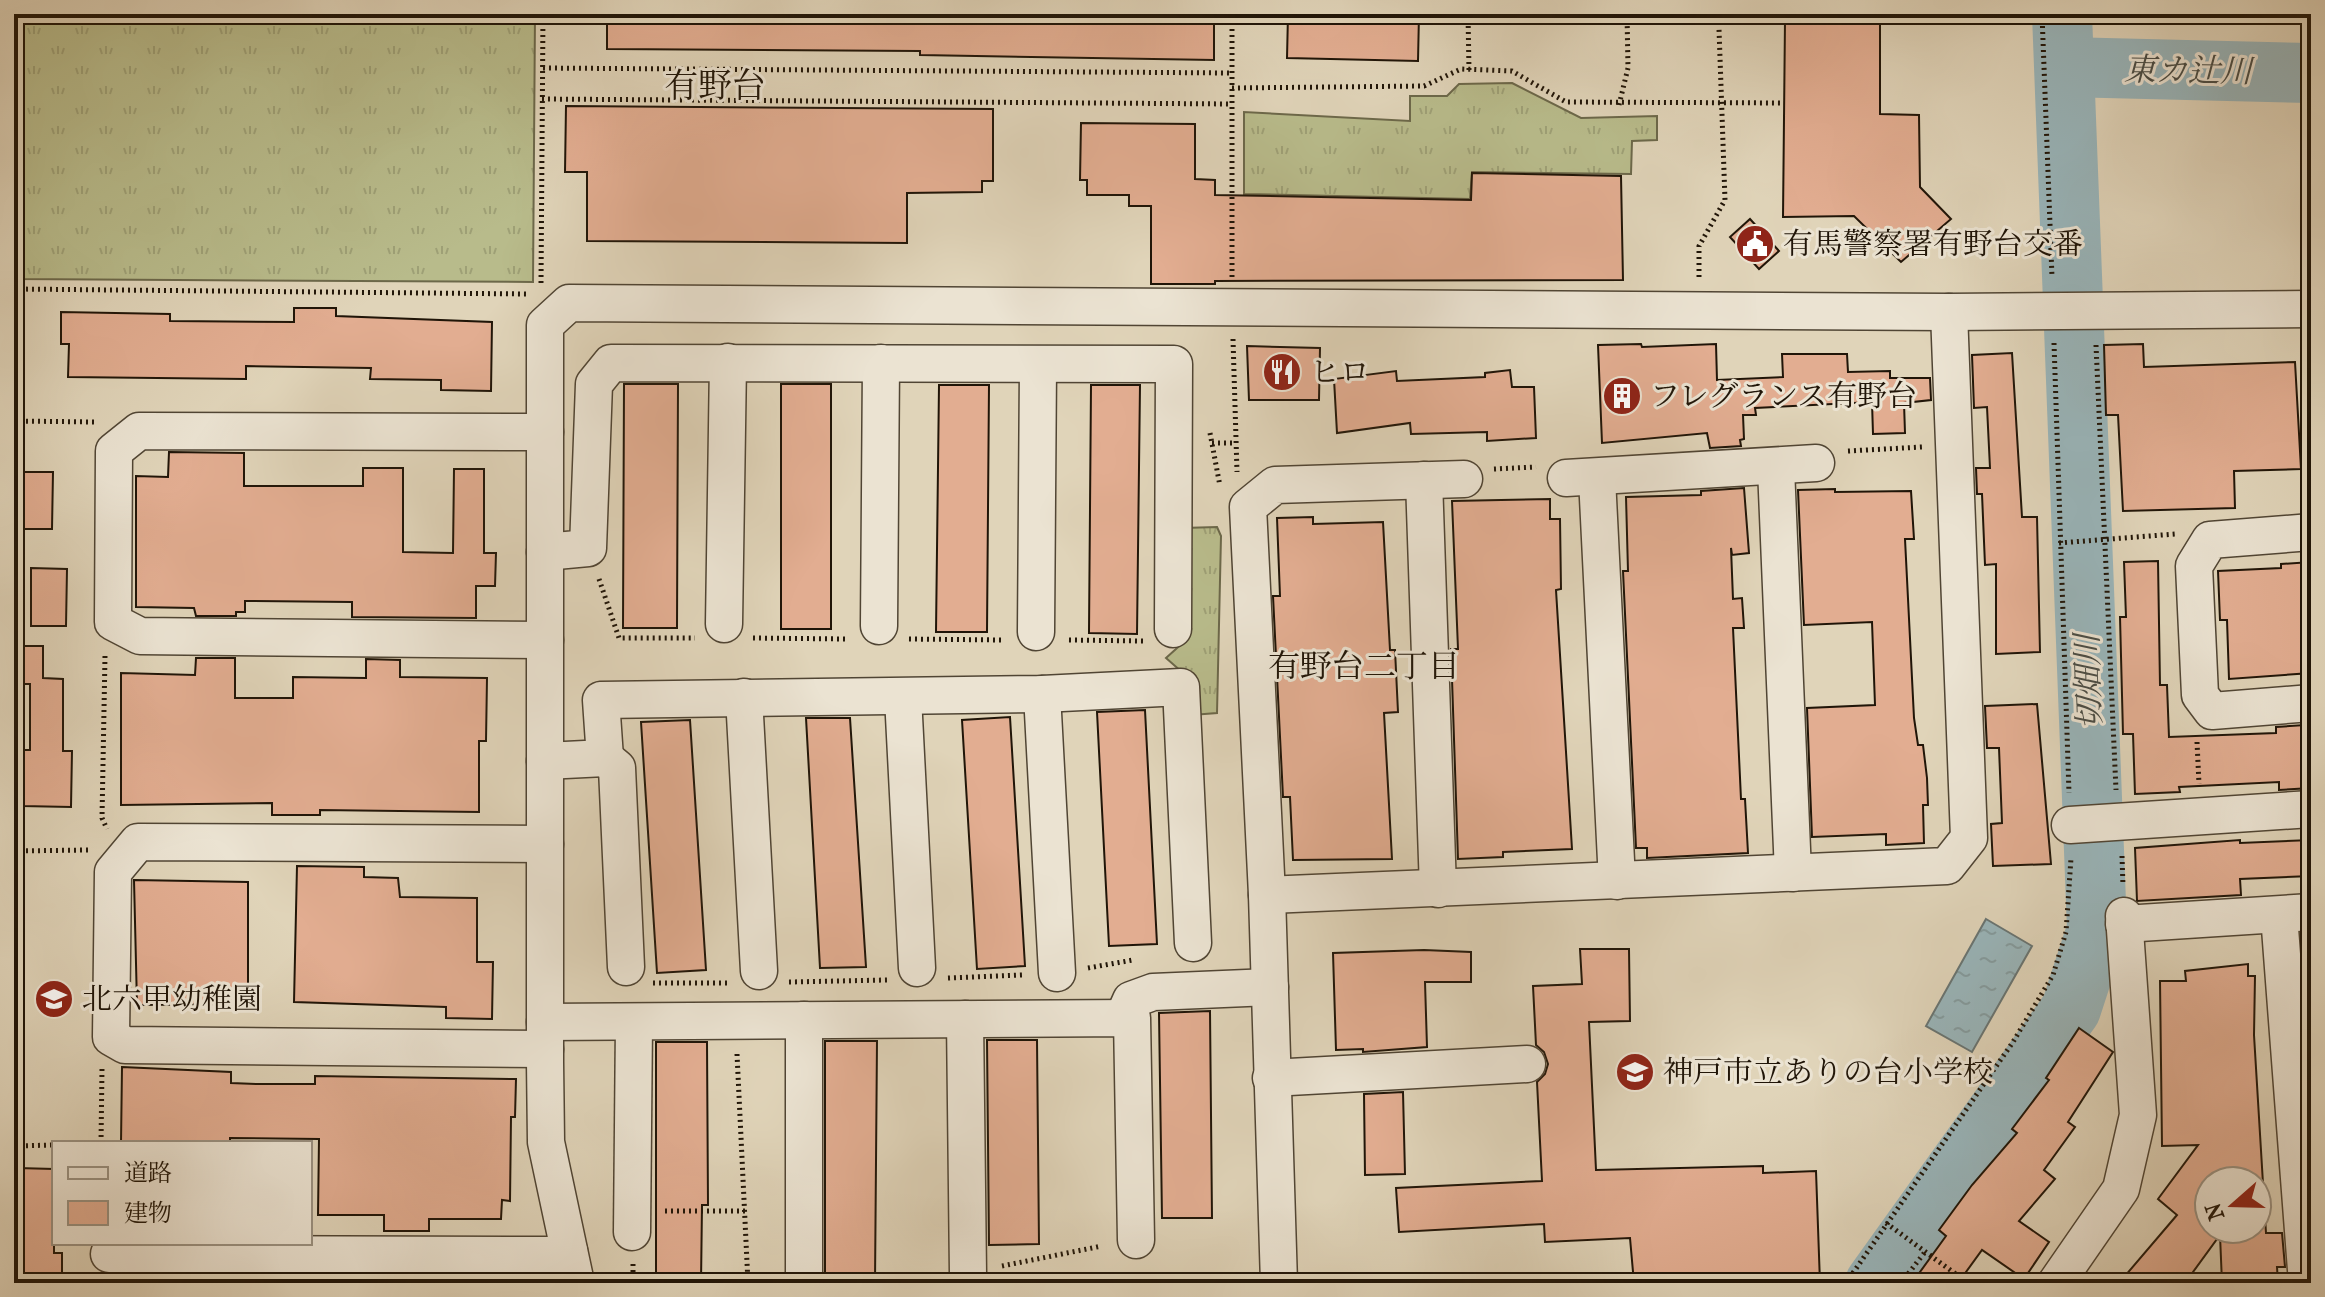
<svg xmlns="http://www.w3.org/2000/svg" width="2325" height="1297" font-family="'IM FELL French Canon','Noto Serif JP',serif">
  <defs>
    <pattern id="grass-tufts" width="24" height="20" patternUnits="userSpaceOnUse" patternTransform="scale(2)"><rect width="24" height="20" fill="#b8bb8b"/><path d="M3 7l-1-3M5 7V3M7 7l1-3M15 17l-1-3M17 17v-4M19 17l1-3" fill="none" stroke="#9ea076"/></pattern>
    <pattern id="water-ripples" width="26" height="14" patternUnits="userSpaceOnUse" patternTransform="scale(2)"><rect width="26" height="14" fill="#99b5ba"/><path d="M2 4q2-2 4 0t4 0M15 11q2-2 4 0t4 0" fill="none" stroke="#849b9e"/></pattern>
  </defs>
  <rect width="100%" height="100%" fill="#e0d4b9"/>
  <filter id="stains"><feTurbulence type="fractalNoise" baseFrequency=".0025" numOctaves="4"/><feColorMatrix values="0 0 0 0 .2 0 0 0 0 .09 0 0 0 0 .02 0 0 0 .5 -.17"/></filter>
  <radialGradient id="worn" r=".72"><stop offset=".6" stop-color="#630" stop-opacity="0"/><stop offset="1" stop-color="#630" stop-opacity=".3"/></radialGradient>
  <g fill="url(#grass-tufts)" stroke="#6c684a" stroke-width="2">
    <path d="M14 14H535L533 282 14 279Z"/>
    <path d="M1512 83 1581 118 1657 116V140L1632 141 1631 174 1472 172 1470 199 1244 194V112L1410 121V96H1447L1459 84Z"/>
    <path d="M1217 527 1221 536 1217 713 1192 715 1191 680 1166 658 1187 639 1183 528Z"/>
  </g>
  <path fill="url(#water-ripples)" stroke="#697573" stroke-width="2" d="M1986 919 2032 946 1972 1052 1926 1026Z"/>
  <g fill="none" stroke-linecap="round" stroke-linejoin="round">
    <g stroke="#99b5ba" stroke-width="60">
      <path d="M2065 67 2311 73"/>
      <path d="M1875 1283 2071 1009 2097 929 2062 14"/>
    </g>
  </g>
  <g fill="#e2ad91" stroke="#201508" stroke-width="2" fill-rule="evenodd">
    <path d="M607 14H1214V60L920 55V51L607 49Z"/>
    <path d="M1288 14H1419L1418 61 1287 58Z"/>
    <path d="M1785 20 1880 22V114L1919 115 1920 187 1951 219 1901 262 1854 216 1783 217Z"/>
    <path d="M566 106 993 109V181H982V192L907 193V243L587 241V172H565Z"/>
    <path d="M1081 123 1195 124V179L1215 180V195L1471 200 1472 173 1621 176 1623 280 1215 281V284H1151V206H1129V195H1087V180H1080Z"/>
    <path d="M1750 219 1779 251 1759 269 1730 237Z"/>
    <path d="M294 308H336V316L492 322 491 391 441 390V380L370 379 371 368 246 366V379L68 377 69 344H61V312L170 314V321L294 322Z"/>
    <path d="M1641 344 1642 347 1716 344 1717 380 1783 377 1782 354H1847L1848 372 1890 371V378H1930L1931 400 1904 403 1905 433 1873 434 1872 402 1755 408 1756 415H1743L1744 439 1740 440 1741 446 1710 448 1707 433 1602 443 1598 345Z"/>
    <path d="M2143 344 2144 367 2295 362 2301 469 2234 471 2235 508 2123 511 2118 415H2106L2104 345Z"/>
    <path d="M1247 346 1320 348 1319 400H1249Z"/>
    <path d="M2012 353 2022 517H2037L2040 652 1996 654V564L1985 565 1982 494H1977L1976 468H1990L1987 407 1974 408 1972 355Z"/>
    <path d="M1510 370 1512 387H1534L1536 438 1487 441V432L1411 434 1410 423 1337 433 1334 379 1396 371 1397 381 1485 377V373Z"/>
    <path d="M624 384H678L677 628H623Z"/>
    <rect x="781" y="384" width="50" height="245"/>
    <path d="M939 385H989L987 632H936Z"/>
    <path d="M1091 385H1140L1137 634 1089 633Z"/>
    <path d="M169 452 244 453V486H363V468H403V552L453 553 454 469H484V553H496L495 586H476V618L352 617V602L245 601V612H236V616H196L194 608 136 607V476L168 477Z"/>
    <path d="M19 472H53L52 529H19Z"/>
    <path d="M1744 488 1749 553 1732 555 1731 548 1733 599 1742 598 1744 628H1733L1741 799H1745L1748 853 1647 858V848H1636L1623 571H1628L1626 497 1701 495V491Z"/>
    <path d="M1835 489V492L1911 491 1914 539H1905L1914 718 1918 745H1923L1927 778 1928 805H1923L1924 843 1886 845V834L1812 837 1807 708 1875 705 1872 622 1804 625 1798 490Z"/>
    <path d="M1550 499V519H1560L1561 589 1556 590 1572 849 1503 852V857L1458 859 1451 649H1458L1452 501Z"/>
    <path d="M1313 517V524L1383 522 1390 650H1395L1398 712 1384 713 1392 859 1293 860 1290 797H1283L1273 596H1280L1277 518Z"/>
    <path d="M2158 561 2160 685H2167L2169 737 2276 733V727L2305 725 2306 743H2311V788L2279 790V782L2179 787 2180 792 2135 794 2133 734H2123L2120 617H2126L2124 562Z"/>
    <path d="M2311 562V673L2229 679 2227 620H2220L2218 571 2281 568V564Z"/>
    <path d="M31 568 67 569 66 626H31Z"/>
    <path d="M14 646H43V678L63 679V751H72L71 807 22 806V750H30V684H14Z"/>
    <path d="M196 658H235V698H293V677L366 678V659L400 660V677L487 678 486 741H479V812L320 810V815H272V803L121 805V673L195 675Z"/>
    <path d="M2037 704 2051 864 1993 866 1991 824 2002 823 1999 748H1987L1985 706Z"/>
    <path d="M1145 710 1157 944 1109 946 1097 712Z"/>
    <path d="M1010 717 1025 966 977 969 962 720Z"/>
    <path d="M806 718H850L866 967 820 968Z"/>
    <path d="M690 720 706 970 657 973 641 722Z"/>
    <path d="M2240 840V843L2311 840V876L2240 879 2241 895 2137 901 2135 848Z"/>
    <path d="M297 866 364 867V877L398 878 400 897 477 898V962H493L492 1019 446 1018V1007L294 1002Z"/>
    <path d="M134 880 248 882V1004L137 1005Z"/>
    <path d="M1580 949H1629L1630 1021 1589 1022 1596 1170 1763 1166V1173L1816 1171 1820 1283H1634L1630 1238 1545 1242 1544 1224 1399 1232 1396 1188 1542 1181 1537 1082 1545 1074 1548 1064 1544 1052 1536 1045 1533 986 1582 984Z"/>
    <path d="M1424 950 1471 952V982H1425L1427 1047 1363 1052V1049L1336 1050 1333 953Z"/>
    <path d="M2248 964V976H2255L2254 1035 2266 1233H2282L2285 1267H2277L2278 1283H2222L2220 1235 2185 1283H2119L2177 1215 2158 1199 2198 1145 2162 1146 2160 981H2186L2185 971ZM2209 1181H2257V1229H2209Z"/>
    <path d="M1210 1011 1212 1218H1162L1159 1013Z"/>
    <path d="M2079 1028 2113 1052 2068 1122 2075 1127 2044 1170 2055 1179 2019 1221 2049 1242 2024 1279 1982 1250 1958 1283H1912L1946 1236 1939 1230 1972 1185 2017 1133 2012 1129 2049 1080 2046 1078Z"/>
    <path d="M987 1040H1037L1039 1244 989 1245Z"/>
    <path d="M825 1041H877L875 1283H825Z"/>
    <path d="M656 1042H707L708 1205H702L701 1283H656Z"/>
    <path d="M122 1067 231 1072V1083L256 1084H315V1076L516 1079 515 1117H511L510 1201 502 1200 501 1219H429V1231H384V1215H318L319 1139 230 1138V1143H121Z"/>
    <path d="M1403 1092 1405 1174 1365 1175 1364 1094Z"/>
    <path d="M17 1168 54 1169V1253H62V1283H14Z"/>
  </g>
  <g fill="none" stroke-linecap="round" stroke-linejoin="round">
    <defs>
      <g id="minor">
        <path d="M1776 468 1793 873"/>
        <path d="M1566 478 1816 463"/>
        <path d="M1597 478 1617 881"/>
        <path d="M1424 480 1438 889"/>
        <path d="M2311 532 2210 540 2194 566 2200 695 2212 711 2311 703"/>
        <path d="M545 552 588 548 594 384 611 363 1174 364 1173 629"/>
        <path d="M724 624 728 362"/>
        <path d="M879 626 881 363"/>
        <path d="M1036 632 1038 366"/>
        <path d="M545 640 140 636 113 622 114 451 139 431 545 432"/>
        <path d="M1042 694 1057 973"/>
        <path d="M744 697 759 971"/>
        <path d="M903 697 917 968"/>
        <path d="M605 758 617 768 626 967"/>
        <path d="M545 761 605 758 601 700 1042 694 1181 687 1193 943"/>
        <path d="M2070 825 2311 809"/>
        <path d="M545 844 138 842 113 872 111 1037 125 1045 545 1049"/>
        <path d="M1267 895 1947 866 1969 838 1949 312"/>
        <path d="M2279 915 2307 1283"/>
        <path d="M2124 924 2311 912"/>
        <path d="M1123 1018 1131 1000 1153 992 1270 987"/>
        <path d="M965 1019 968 1274"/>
        <path d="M545 1022 1132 1018 1136 1240"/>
        <path d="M1271 1078 1527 1064"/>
        <path d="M632 1232 634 1022"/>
        <path d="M109 1254 550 1255 569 1251"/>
        <path d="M576 1283 546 1142 545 1062V325L569 303 1949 312 2311 309"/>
        <path d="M804 1283V1020"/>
        <path d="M1279 1283 1267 895 1248 507 1275 485 1464 479"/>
        <path d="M2056 1283 2121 1189 2138 1115 2124 916"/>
      </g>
    </defs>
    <use href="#minor" stroke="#504534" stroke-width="39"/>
    <g stroke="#201508" stroke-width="5" stroke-dasharray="2 4" stroke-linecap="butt">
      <path d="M1468 14 1469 70"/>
      <path d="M2042 14 2052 277"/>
      <path d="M543 68 1232 73"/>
      <path d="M1232 88 1424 86 1461 69 1512 71 1566 102 1784 103"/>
      <path d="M542 99 1232 104"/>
      <path d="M1619 105 1628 68 1627 14"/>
      <path d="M1232 277V14"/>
      <path d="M1699 277V246L1725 200 1719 29"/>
      <path d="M541 283 543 14"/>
      <path d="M14 289 528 294"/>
      <path d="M1233 339 1237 472"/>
      <path d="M2054 343 2069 793"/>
      <path d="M2096 345 2116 790"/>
      <path d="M14 421 96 422"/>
      <path d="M1210 433 1220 486"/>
      <path d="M1212 443H1236"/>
      <path d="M1848 451 1922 447"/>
      <path d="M1494 469 1536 467"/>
      <path d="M2059 543 2175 534"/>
      <path d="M599 579 619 638H695"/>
      <path d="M753 638 847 639"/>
      <path d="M909 639 1003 640"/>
      <path d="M1069 640 1143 641"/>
      <path d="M105 656 102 818 107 829"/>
      <path d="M2197 742 2199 784"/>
      <path d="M14 851 89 850"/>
      <path d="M2122 856 2123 886"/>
      <path d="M1088 968 1133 960"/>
      <path d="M948 978 1022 975"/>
      <path d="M789 982 887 980"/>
      <path d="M653 983H731"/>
      <path d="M737 1054 748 1283"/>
      <path d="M101 1143 102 1068"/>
      <path d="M14 1146 54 1145"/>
      <path d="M665 1211H745"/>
      <path d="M1886 1223 1968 1283"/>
      <path d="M633 1264V1283"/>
      <path d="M1002 1266 1102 1246"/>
      <path d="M911 1283 910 1275 937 1276"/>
      <path d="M1846 1283 2013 1042 2053 975 2066 932 2071 858"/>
      <path d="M1901 1283 1925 1252"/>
    </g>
    <use href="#minor" stroke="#ebe3d2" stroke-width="36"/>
  </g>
  <defs>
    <symbol id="civic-disc" viewBox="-11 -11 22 22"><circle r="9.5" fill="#8f2418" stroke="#ebe3d2"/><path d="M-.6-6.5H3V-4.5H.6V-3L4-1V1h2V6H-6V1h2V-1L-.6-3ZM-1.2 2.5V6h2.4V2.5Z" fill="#fff"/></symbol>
    <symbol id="restaurant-disc" viewBox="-11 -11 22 22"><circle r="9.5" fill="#8f2418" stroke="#ebe3d2"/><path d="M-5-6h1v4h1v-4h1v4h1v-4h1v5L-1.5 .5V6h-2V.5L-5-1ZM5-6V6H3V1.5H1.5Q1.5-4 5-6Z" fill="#fff"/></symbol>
    <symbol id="building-disc" viewBox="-11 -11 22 22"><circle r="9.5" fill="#8f2418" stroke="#ebe3d2"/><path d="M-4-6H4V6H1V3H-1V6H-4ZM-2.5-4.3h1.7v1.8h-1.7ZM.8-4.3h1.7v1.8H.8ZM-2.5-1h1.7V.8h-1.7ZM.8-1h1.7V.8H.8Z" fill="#fff"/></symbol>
    <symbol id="school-disc" viewBox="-11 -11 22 22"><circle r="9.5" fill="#8f2418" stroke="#ebe3d2"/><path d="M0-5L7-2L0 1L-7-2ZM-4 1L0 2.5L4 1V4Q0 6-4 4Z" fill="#fff"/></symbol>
  </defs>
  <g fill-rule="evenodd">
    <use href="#civic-disc" x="1733" y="222" width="44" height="44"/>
    <use href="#restaurant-disc" x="1260" y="350" width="44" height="44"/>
    <use href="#building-disc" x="1600" y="374" width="44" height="44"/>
    <use href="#school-disc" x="32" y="977" width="44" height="44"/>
    <use href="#school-disc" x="1613" y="1050" width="44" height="44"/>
  </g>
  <g text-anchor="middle" stroke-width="6" stroke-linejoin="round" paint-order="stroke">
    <g font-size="30" fill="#201508" stroke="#ebe3d2" text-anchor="start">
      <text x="1783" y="254">有馬警察署有野台交番</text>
      <text x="1310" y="382">ヒロ</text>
      <text x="1650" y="406">フレグランス有野台</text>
      <text x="82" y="1009">北六甲幼稚園</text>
      <text x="1663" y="1082">神戸市立ありの台小学校</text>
    </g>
    <g font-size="32" font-style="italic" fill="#4a4d46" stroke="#ebe3d2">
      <text transform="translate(2188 70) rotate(1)" y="11">東カ辻川</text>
      <text transform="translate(2088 682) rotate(-92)" y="11">切畑川</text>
    </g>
    <g font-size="32" fill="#201508" stroke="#ebe3d2">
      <text x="1364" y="677">有野台二丁目</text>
    </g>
    <g font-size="34" fill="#201508" stroke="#ebe3d2">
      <text x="715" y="97">有野台</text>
    </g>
  </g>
  <rect width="2325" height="1297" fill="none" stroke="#e0d4b9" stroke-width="48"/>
  <rect x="16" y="16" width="2293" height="1265" fill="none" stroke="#201508" stroke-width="4"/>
  <rect x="24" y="24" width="2277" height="1249" fill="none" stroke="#201508" stroke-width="2"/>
  <rect x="52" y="1141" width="260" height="104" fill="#ebe3d2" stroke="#9a9181" stroke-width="2"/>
  <rect x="68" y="1167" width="40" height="12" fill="#ebe3d2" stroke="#9a9181" stroke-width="2"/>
  <text x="124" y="1181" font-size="24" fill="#201508">道路</text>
  <rect x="68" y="1201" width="40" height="24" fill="#e2ad91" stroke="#9a9181" stroke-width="2"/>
  <text x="124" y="1221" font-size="24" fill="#201508">建物</text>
  <g transform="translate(2233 1205) rotate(250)"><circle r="38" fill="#ebe3d2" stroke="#9a9181" stroke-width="2"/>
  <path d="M0-6L14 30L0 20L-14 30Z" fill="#8f2418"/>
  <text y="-12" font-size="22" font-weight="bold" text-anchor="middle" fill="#201508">N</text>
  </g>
  <rect width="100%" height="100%" filter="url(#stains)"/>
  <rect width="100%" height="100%" fill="url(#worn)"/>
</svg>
